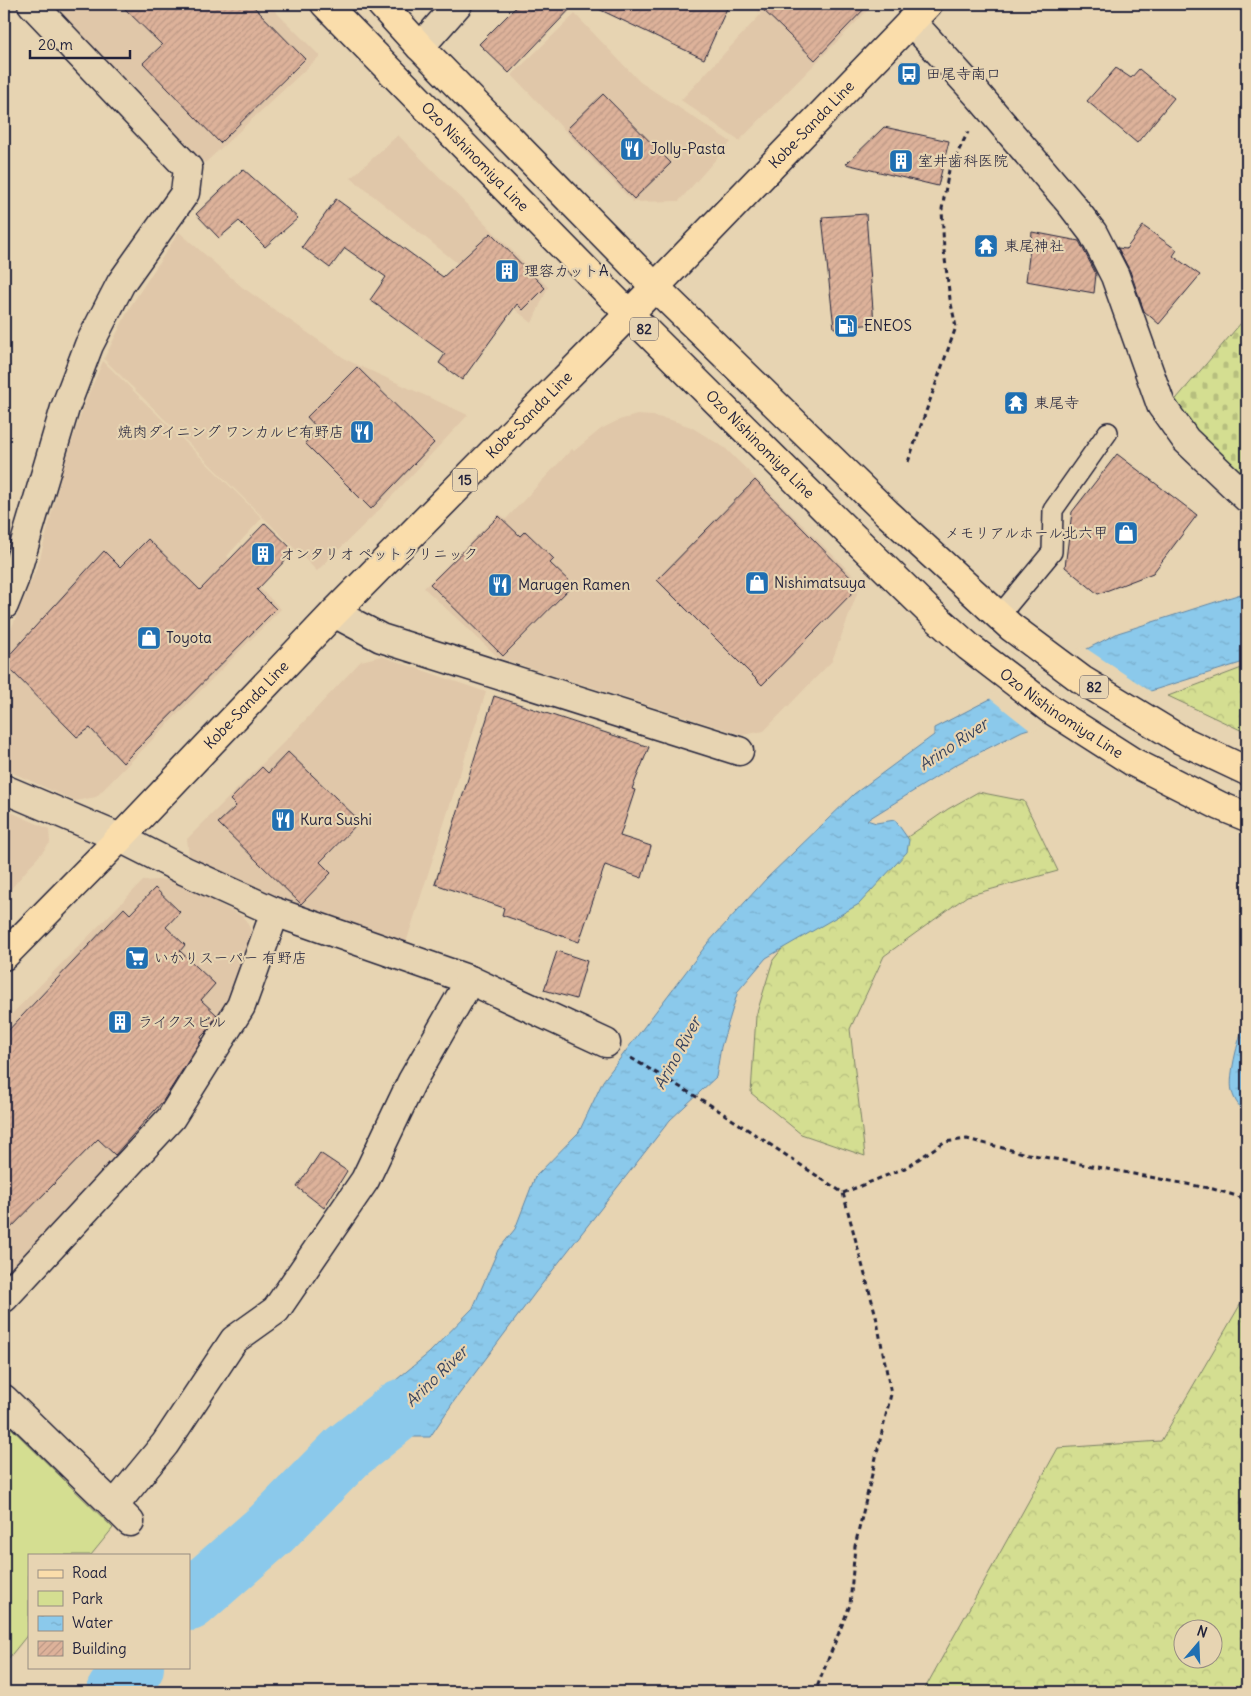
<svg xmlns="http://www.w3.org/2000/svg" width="1251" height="1696" font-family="Delius,'Klee One',sans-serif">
  <defs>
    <pattern id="forest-crowns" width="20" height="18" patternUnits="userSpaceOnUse" patternTransform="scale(1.25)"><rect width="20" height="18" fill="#d4de91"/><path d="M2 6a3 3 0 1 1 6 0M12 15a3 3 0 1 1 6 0" fill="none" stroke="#b6be7e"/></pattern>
    <pattern id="cemetery-stones" width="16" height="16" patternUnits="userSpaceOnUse" patternTransform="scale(1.25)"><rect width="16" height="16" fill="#d4de91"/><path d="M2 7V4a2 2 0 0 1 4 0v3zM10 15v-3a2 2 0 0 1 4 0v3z" fill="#b6be7e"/></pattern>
    <pattern id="water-ripples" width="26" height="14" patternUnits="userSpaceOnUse" patternTransform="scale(1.25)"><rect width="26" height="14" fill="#8bc9eb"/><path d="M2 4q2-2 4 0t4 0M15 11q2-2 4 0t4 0" fill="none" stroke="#78acca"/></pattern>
    <pattern id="building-hatch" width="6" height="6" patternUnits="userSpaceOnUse" patternTransform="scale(1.25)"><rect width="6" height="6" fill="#ddb29a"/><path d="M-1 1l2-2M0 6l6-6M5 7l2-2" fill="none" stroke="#bd9986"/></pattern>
  </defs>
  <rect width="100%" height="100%" fill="#e7d4b2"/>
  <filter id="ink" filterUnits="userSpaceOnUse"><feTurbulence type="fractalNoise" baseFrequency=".02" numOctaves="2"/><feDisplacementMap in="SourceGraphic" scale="10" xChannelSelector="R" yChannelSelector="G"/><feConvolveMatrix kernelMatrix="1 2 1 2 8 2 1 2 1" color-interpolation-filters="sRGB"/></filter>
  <g filter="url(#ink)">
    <g fill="#e0c7a9">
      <path d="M51 4H268L320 56 205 163Z"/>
      <path d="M751 4H874L739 141 681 100 761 14Z"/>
      <path d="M575 14 640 82 731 142 679 201 633 202 512 75Z"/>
      <path d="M398 135 548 287 532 323 351 178Z"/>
      <path d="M179 232 242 287 347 360 468 415 378 511 317 571 104 359 130 307Z"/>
      <path d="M103 361 262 518 227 556 281 609 96 797 75 801 4 769V646L39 562 64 465 85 402Z"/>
      <path d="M637 415 653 416 671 420 691 427 725 448 861 583 832 661 764 731 743 735 499 658 424 588 499 514 506 519 572 449 574 451 601 429 619 420Z"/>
      <path d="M381 656 486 692 405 946 281 903 189 856 187 839 293 733 361 661Z"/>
      <path d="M4 809 49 829 50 843 4 897Z"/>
      <path d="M170 879 244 917 254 936 228 1009 151 1127 4 1280V1022L143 881Z"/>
    </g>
    <path fill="#d4de91" stroke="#7b8066" d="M4 1421 113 1528 91 1555H29V1633L4 1664Z"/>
    <g fill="url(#forest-crowns)" stroke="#7b8066" fill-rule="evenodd">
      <path d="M1247 666V733L1168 696Z"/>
      <path d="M978 792 1024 801 1058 871 967 896 884 956 850 1029 865 1156 801 1134 751 1093 756 1016 773 960 828 892 948 809Z"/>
      <path d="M1247 1293V1692H923L1058 1448 1161 1441ZM1184 1628H1214V1658H1184Z"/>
    </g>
    <path fill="url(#cemetery-stones)" stroke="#7b8066" d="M1247 316V481L1194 434 1171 405Z"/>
    <g fill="url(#water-ripples)" stroke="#6186a5">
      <path d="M1247 592V661L1022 731 957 764 867 820 876 823 895 820 909 840 907 852 859 904 766 958 738 991 721 1047 716 1077 670 1120 535 1293 454 1401 430 1437H410L387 1451 355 1478 324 1448 351 1413 357 1412 429 1353 473 1308 498 1250 515 1229 535 1177 579 1132 603 1081 707 944 766 879 854 794 934 735V728L1118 633Z"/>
      <path d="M1247 1017V1115C1241 1108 1234 1101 1232 1091 1228 1076 1240 1032 1247 1017Z"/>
    </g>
    <path fill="#e7d4b2" d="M1084 647 1153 693 1031 731 987 696Z"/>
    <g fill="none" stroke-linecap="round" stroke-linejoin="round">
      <g stroke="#8bc9eb" stroke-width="60">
        <path d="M189 1601 271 1529 347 1452 401 1409"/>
        <path d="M116 1692 134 1667"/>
      </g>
    </g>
    <g fill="url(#building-hatch)" stroke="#22223b">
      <path d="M120 4H251L305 59 220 143 143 63 162 45Z"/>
      <path d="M519 4H575L509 73 479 44Z"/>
      <path d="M588 4H729L704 59Z"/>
      <path d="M757 4H869L815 60Z"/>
      <path d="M1116 68 1131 78 1139 69 1174 98 1137 143 1087 101Z"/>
      <path d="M603 94 671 163 634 199 567 129Z"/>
      <path d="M884 127 949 141 938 186 846 164Z"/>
      <path d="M243 169 298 218 265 247 239 221 219 238 196 214Z"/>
      <path d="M336 199 443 277 491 233 545 288 523 310 517 304 462 380 439 363 445 354 370 300 386 277 345 248 330 268 302 247Z"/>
      <path d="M866 214 874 324 834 328 822 217Z"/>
      <path d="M1143 226 1177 250 1173 256 1200 275 1159 324 1144 311 1130 271 1118 248 1126 249Z"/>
      <path d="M1032 232 1079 241 1096 274 1094 293 1026 281Z"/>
      <path d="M357 367 434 443 371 509 305 443 318 429 307 417Z"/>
      <path d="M1117 454 1197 515 1153 573 1098 594 1065 567 1072 512Z"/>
      <path d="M755 480 859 586 762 685 657 580Z"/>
      <path d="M499 516 520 536 525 531 554 559 550 563 573 585 503 656 430 584Z"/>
      <path d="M265 523 294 551 257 590 276 609 123 763 90 728 77 737 4 663V661L104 551 120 567 148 539 200 590Z"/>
      <path d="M494 696 649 747 632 789 635 790 620 836 651 846 642 878 605 865 579 942 502 915 504 908 435 884Z"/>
      <path d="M288 752 360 821 320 862 331 873 301 904 218 823 236 806 230 800 262 767 268 773Z"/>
      <path d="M155 888 180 912 166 927 185 945 180 951 215 984 201 1000 217 1015 208 1030 201 1037 202 1039 163 1101 115 1155 98 1139 4 1235V1035L124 908 130 914Z"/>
      <path d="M557 951 587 961 576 999 544 990Z"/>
      <path d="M320 1153 347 1171 324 1208 297 1187Z"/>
    </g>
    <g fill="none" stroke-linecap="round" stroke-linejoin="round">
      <defs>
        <path id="service" d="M999 616 1052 552 1053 510 1108 432"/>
        <g id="minor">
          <path d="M911 21 978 95 1070 203 1093 233 1115 276 1161 405 1186 440 1247 498"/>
          <path d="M420 47 458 4"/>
          <path d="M4 605 14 580 65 408 89 345 121 283 185 193 188 168 32 4"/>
          <path d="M334 613 381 638 739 751"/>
          <path d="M4 789 120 838 185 871 275 912 470 980 606 1043"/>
          <path d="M4 1298 171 1118 241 1006 275 912"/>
          <path d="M4 1399 114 1506 165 1444 234 1340 276 1310 365 1180 412 1081 470 980"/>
          <path d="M114 1506 130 1522"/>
        </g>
        <g id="primary">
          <path id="s1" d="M325 4 629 314 839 523 931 613 969 647 1050 709 1133 762 1220 806 1247 817"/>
          <path d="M381 4 420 47 655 287 887 513 1011 627 1082 680 1181 740 1247 771"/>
          <path id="s2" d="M4 956 120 838 334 613 629 314 928 4"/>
        </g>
      </defs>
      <use href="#service" stroke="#22223b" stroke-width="22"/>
      <use href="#minor" stroke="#22223b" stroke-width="31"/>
      <use href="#primary" stroke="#22223b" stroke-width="31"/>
      <g stroke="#22223b" stroke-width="3" stroke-dasharray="5 4" stroke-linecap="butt">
        <path d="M908 462 956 327 950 299 944 251 942 209 949 170 968 132"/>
        <path d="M631 1058 712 1106 843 1193 876 1316 891 1394 855 1546 850 1605 815 1692"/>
        <path d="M843 1193 905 1168 944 1142 967 1139 1023 1153 1213 1189 1247 1199"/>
      </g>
      <use href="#service" stroke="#e7d4b2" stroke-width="19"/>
      <use href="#minor" stroke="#e7d4b2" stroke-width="28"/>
      <use href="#primary" stroke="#faddab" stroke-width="28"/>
    </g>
  </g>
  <defs>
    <symbol id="bus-square" viewBox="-11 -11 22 22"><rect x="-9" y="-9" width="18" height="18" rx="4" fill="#1f6fb2" stroke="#e7d4b2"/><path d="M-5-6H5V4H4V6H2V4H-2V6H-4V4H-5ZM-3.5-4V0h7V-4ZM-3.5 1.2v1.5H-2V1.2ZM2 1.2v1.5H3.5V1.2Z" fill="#fff"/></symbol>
    <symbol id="restaurant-square" viewBox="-11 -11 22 22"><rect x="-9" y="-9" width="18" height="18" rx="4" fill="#1f6fb2" stroke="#e7d4b2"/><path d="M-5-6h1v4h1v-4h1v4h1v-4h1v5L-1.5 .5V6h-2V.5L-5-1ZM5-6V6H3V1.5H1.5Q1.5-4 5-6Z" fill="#fff"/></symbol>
    <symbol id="building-square" viewBox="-11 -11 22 22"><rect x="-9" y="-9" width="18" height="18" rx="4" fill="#1f6fb2" stroke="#e7d4b2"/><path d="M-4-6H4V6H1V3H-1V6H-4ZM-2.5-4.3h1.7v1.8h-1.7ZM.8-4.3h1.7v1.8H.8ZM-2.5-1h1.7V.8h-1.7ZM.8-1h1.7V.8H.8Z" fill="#fff"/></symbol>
    <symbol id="temple-square" viewBox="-11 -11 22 22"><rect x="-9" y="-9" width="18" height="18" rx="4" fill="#1f6fb2" stroke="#e7d4b2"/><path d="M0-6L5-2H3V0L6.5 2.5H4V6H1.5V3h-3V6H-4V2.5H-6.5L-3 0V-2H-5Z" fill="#fff"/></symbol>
    <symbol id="fuel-square" viewBox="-11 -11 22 22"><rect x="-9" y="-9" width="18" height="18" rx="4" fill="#1f6fb2" stroke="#e7d4b2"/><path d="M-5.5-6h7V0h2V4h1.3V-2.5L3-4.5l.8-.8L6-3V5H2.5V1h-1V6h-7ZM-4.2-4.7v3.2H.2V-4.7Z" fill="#fff"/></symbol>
    <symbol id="shop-square" viewBox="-11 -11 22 22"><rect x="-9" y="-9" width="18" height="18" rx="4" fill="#1f6fb2" stroke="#e7d4b2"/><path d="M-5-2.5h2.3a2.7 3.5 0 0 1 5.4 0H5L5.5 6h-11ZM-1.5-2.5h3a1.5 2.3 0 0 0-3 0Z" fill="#fff"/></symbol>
    <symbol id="supermarket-square" viewBox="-11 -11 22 22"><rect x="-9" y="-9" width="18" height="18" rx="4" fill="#1f6fb2" stroke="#e7d4b2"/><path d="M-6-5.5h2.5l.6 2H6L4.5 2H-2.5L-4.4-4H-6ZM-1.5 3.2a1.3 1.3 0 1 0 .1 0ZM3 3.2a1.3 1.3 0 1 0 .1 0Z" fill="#fff"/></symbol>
  </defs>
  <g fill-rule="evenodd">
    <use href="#bus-square" x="895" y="60" width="28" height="28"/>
    <use href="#restaurant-square" x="618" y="135" width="28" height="28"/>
    <use href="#building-square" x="887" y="147" width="28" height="28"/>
    <use href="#temple-square" x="972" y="232" width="28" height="28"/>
    <use href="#building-square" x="493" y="257" width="28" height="28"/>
    <use href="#fuel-square" x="832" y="312" width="28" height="28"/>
    <use href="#temple-square" x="1002" y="389" width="28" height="28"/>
    <use href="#restaurant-square" x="348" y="418" width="28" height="28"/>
    <use href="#shop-square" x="1112" y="519" width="28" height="28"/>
    <use href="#building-square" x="249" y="540" width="28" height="28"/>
    <use href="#shop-square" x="743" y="569" width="28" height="28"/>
    <use href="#restaurant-square" x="486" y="571" width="28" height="28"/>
    <use href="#shop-square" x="135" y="624" width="28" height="28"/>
    <use href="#restaurant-square" x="269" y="806" width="28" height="28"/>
    <use href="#supermarket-square" x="123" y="944" width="28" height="28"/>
    <use href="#building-square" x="106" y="1008" width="28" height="28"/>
  </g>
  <g text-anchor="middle" stroke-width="4.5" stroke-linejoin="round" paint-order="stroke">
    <g fill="#e7d4b2" stroke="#5d575f" stroke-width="1">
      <rect x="630" y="317.5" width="28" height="23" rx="4"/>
      <rect x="452.5" y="468.5" width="25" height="23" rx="4"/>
      <rect x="1080" y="675.5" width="28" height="23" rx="4"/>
    </g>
    <g font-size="14" font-weight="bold" fill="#22223b">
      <text x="644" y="334">82</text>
      <text x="465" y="485">15</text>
      <text x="1094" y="692">82</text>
    </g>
    <g font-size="15" fill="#22223b" stroke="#e7d4b2" text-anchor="start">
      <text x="926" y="79">田尾寺南口</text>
      <text x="650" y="154">Jolly-Pasta</text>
      <text x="918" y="166">室井歯科医院</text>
      <text x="1004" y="251">東尾神社</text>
      <text x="524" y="276">理容カットA</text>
      <text x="864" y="331">ENEOS</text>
      <text x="1034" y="408">東尾寺</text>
      <text x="344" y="437" text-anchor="end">焼肉ダイニング ワンカルビ有野店</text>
      <text x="1108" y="538" text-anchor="end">メモリアルホール北六甲</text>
      <text x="280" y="559">オンタリオ ペットクリニック</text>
      <text x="774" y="588">Nishimatsuya</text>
      <text x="518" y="590">Marugen Ramen</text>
      <text x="166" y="643">Toyota</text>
      <text x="300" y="825">Kura Sushi</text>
      <text x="154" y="963">いかりスーパー 有野店</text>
      <text x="138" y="1027">ライクスビル</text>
    </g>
    <g font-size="15" fill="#22223b" stroke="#e7d4b2">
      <text dy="5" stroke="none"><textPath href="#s2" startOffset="1159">Kobe-Sanda Line</textPath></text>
      <text dy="5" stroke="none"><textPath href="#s1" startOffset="214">Ozo Nishinomiya Line</textPath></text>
      <text dy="5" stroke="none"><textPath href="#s2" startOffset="754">Kobe-Sanda Line</textPath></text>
      <text dy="5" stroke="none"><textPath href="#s1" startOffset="619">Ozo Nishinomiya Line</textPath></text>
      <text dy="5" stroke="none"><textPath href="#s2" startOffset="349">Kobe-Sanda Line</textPath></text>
      <text dy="5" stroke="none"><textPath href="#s1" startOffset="1024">Ozo Nishinomiya Line</textPath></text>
    </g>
    <g font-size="16" font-style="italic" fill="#37435e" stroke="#e7d4b2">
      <text transform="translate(953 744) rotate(-34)" y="6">Arino River</text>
      <text transform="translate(677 1053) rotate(-61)" y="6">Arino River</text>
      <text transform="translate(436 1376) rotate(-44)" y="6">Arino River</text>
    </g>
  </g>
  <rect width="1251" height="1696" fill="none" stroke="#e7d4b2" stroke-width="20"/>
  <rect x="10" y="10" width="1231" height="1676" fill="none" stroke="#22223b" stroke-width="2" filter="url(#ink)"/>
  <rect x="28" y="1554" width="162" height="115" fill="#e7d4b2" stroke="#988d82"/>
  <rect x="38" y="1570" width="25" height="8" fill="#faddab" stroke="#988d82"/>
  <text x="72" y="1578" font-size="15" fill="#22223b">Road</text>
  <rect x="38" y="1591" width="25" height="15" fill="#d4de91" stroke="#988d82"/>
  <text x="72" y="1604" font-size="15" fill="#22223b">Park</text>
  <rect x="38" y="1616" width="25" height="15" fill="url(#water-ripples)" stroke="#988d82"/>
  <text x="72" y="1628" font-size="15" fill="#22223b">Water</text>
  <rect x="38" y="1641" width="25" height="15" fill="url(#building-hatch)" stroke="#988d82"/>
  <text x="72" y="1654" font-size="15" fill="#22223b">Building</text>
  <g transform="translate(1198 1644) rotate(19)"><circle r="24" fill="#e7d4b2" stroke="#988d82"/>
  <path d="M0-4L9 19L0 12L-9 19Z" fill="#1f6fb2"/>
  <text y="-8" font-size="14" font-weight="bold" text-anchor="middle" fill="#22223b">N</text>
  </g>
  <path d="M30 50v8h100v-8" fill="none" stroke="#22223b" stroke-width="2.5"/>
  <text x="38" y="50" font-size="15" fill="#22223b" stroke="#e7d4b2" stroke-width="4" paint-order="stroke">20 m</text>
</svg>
